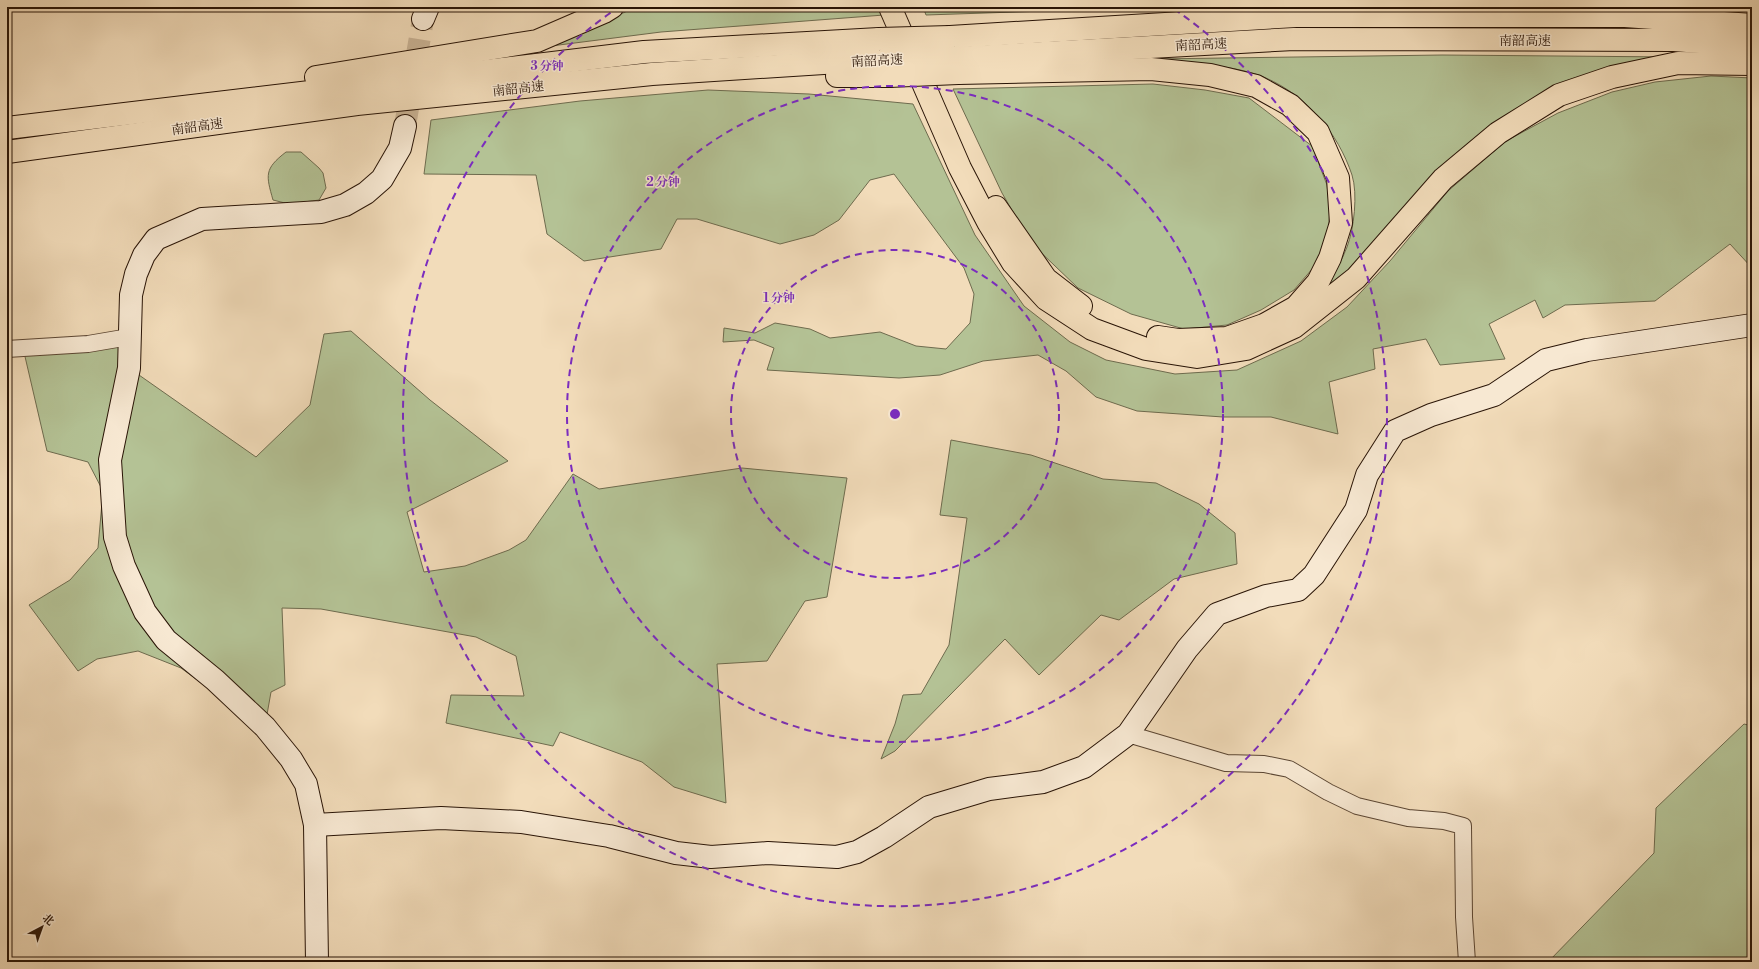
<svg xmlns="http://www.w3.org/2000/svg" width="1759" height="969" font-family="'Libre Bodoni','Noto Serif SC',serif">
  <rect width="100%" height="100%" fill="#f2dcba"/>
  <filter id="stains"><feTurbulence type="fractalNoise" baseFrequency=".005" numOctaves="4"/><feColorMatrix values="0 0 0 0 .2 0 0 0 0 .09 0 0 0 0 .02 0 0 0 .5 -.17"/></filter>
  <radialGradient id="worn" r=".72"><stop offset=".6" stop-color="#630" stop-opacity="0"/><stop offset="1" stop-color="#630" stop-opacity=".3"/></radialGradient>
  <g fill="#b4c295" stroke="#6e6b4e">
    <path d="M636 7H880L884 15 661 32 551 46Z"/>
    <path d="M923 7H1164L926 15Z"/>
    <path d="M1442 55 1674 57 1558 89 1295 317C1315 296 1337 275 1347 247 1354 229 1358 194 1352 175 1338 133 1307 96 1266 78 1237 65 1186 63 1153 59Z"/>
    <path d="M1711 76 1752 78V268L1730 244 1655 301 1565 305 1543 318 1535 300 1489 324 1505 359 1440 365 1426 339 1373 349 1375 369 1329 382 1338 434 1271 417H1223L1137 411 1096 397 1066 371 1038 355 983 361 940 375 899 378 767 370 774 348 754 340 723 342 724 328 755 333 775 323 810 329 830 338 880 332 916 346 946 349 970 323 974 294 964 268 894 174 870 180 839 220 814 235 780 244 697 219H677L661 249 584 261 547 234 536 175 424 174 431 120 580 101 708 90 809 94 913 104 975 235 1024 306 1070 342 1106 360 1175 374 1237 370 1301 341 1347 307 1390 261 1448 191 1506 141 1558 113 1612 92 1655 82Z"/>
    <path d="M1153 84 1205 90 1249 98 1312 146 1327 185 1330 211 1327 242 1313 268 1294 290 1261 310 1227 325 1184 329 1131 314 1078 288 1031 243 1002 193 953 89Z"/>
    <path d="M286 152H301L319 168 323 173 326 188 319 200 289 204 273 200C266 175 264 169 286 152Z"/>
    <path d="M351 331 430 400 508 461 407 512 424 572 465 566 509 550 526 540 573 474 599 489 742 468 847 478 827 597 805 601 767 661 717 664 726 803 674 787 642 762 560 732 553 746 446 723 451 695 524 696 516 656 476 637 321 609 282 608 285 685 271 692 263 737 223 699 181 668 138 651 97 659 78 671 29 605 70 580 98 548 103 491 88 462 47 451 23 348 129 337V368L256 457 310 405 324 334Z"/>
    <path d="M951 440 1031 455 1103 479 1156 483 1199 504 1235 533 1237 564 1174 579 1119 620 1101 615 1039 675 1005 639 895 751 881 759 895 724 903 695 921 694 949 645 967 518 940 515Z"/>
    <path d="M1744 724 1752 726V962H1548L1654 853 1656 808Z"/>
  </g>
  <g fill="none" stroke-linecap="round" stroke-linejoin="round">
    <path stroke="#cab496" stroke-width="22" stroke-dasharray="22 11" stroke-linecap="butt" d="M405 126 423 19"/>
    <defs>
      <g id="street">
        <path d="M7 349 88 344 129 337"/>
        <path d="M1128 734 1226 763 1264 764 1289 769 1328 792 1357 806 1408 818 1444 821 1463 826 1464 917 1467 962"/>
      </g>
      <g id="secondary">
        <path d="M423 19 428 7"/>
        <path d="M315 825 441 818 521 822 609 836 676 853 711 857 768 853 837 857 857 852 884 837 929 807 989 789 1043 782 1084 767 1128 734 1187 649 1217 614 1266 596 1298 590 1314 575 1356 510 1367 475 1395 431 1431 415 1494 395 1546 360 1587 350 1752 325"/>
        <path d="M317 962 315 825 306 784 291 759 265 727 215 680 166 640 145 612 124 566 115 537 110 460 129 368 131 295 136 274 144 255 156 239 202 219 321 212 345 205 366 193 382 179 400 148 405 126"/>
      </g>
      <g id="highway">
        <path d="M890 7 960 168 988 222 1013 263 1046 299 1092 329 1146 349 1197 357 1246 349 1294 327 1356 278 1443 179 1498 133 1559 95 1612 77 1678 63 1752 64"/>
        <path d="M950 37 1296 16H1625L1752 25"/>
        <path d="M955 58 1294 39 1674 40 1752 46"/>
        <path d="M958 73 1151 69 1210 75 1256 86 1290 105 1318 132 1338 178 1341 223 1330 258 1318 282 1296 307 1264 325 1227 338 1178 340 1158 337"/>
        <path d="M837 76H889"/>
        <path d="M316 77 537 41 604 12 612 7"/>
        <path d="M7 128 644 52 879 39"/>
        <path d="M7 152 357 104 652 74 886 59"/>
        <path d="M996 207 1046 279 1081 306"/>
      </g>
    </defs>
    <use href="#street" stroke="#5b4633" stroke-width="18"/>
    <use href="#secondary" stroke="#291406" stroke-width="24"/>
    <use href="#highway" stroke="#291406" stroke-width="24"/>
    <use href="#street" stroke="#f7e8d2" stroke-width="16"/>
    <use href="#secondary" stroke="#f7e8d2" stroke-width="22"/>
    <use href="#highway" stroke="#f2dcba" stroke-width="22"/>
    <path stroke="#291406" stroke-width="3" stroke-dasharray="7 7" stroke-linecap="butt" d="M111 7H142"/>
    <defs>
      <g id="highway-bridge">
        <path d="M879 39 950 37"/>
        <path d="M886 59 955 58"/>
        <path d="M889 76 958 73"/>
      </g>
    </defs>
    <use href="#highway-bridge" stroke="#291406" stroke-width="24" stroke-linecap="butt"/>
    <use href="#highway-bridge" stroke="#f2dcba" stroke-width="22"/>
  </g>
  <g fill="none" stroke="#7b2cbf" stroke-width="2" stroke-dasharray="7 5">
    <circle cx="895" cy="414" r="164"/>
    <circle cx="895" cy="414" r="328"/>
    <path d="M1174 9A492 492 0 1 1 616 9"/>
  </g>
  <g text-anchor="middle" stroke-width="3" stroke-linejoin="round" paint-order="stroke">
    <g font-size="13" fill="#291406" stroke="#f7e8d2">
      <text x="1525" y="45">南韶高速</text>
      <text transform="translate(1201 44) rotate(-3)" y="5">南韶高速</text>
      <text transform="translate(877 60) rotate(-3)" y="5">南韶高速</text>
      <text transform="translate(518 88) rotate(-6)" y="5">南韶高速</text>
      <text transform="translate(197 126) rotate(-8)" y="5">南韶高速</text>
    </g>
  </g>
  <circle cx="895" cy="414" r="6" fill="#7b2cbf" stroke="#f7e8d2" stroke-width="2"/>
  <g font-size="12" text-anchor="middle" font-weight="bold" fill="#7b2cbf" stroke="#f7e8d2" stroke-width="3" stroke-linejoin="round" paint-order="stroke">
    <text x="547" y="70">3 分钟</text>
    <text x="663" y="186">2 分钟</text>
    <text x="779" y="302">1 分钟</text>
  </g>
  <rect width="1759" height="969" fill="none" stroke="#f2dcba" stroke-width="24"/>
  <rect x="8" y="8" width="1743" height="953" fill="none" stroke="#291406" stroke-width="2"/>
  <rect x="12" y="12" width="1735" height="945" fill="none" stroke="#291406"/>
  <g transform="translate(42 927) rotate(41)" stroke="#f7e8d2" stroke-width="3" paint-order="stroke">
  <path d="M0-3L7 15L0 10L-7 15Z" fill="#291406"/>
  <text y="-6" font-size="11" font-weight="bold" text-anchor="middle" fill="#291406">北</text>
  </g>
  <rect width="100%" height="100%" filter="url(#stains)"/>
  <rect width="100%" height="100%" fill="url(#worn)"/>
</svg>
